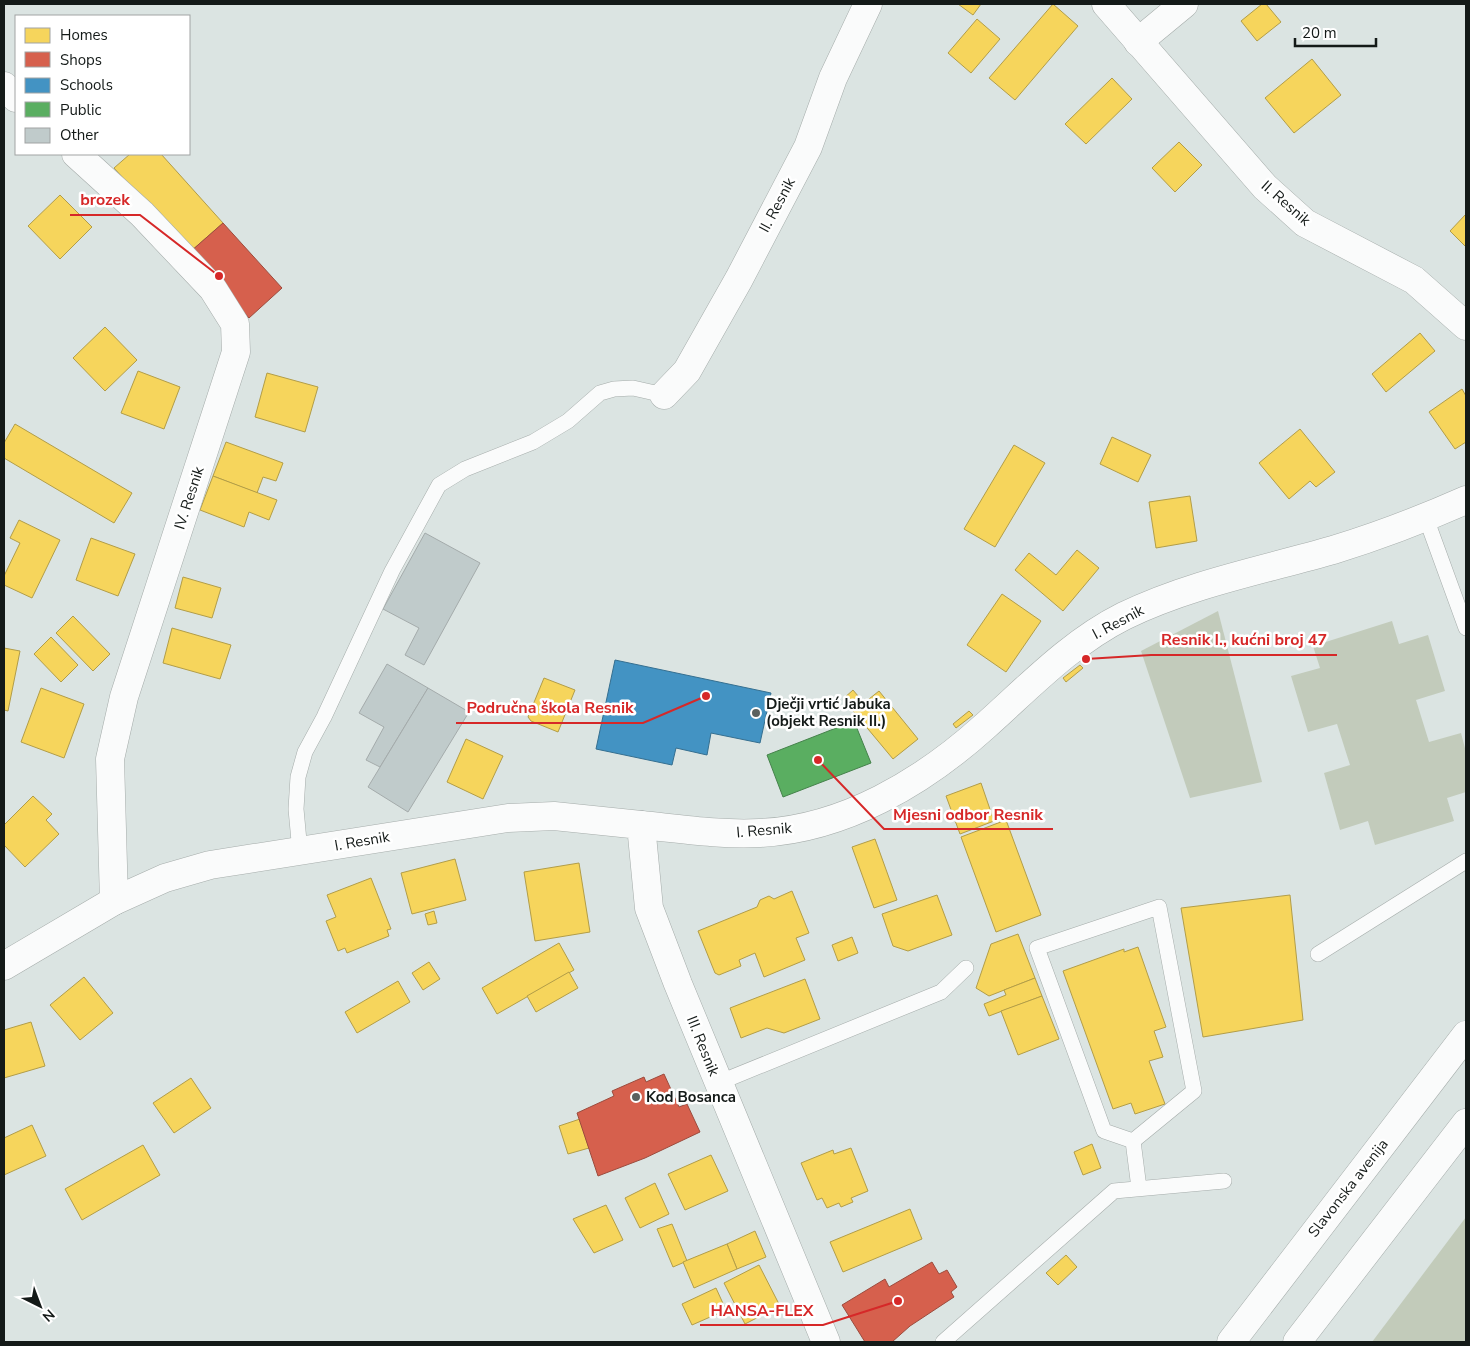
<svg xmlns="http://www.w3.org/2000/svg" width="1470" height="1346" font-family="'Nunito Sans',sans-serif">
  <rect width="100%" height="100%" fill="#dbe4e2"/>
  <g fill="#c2cbbb">
    <path d="M1218 611 1262 782 1190 798 1141 651Z"/>
    <path d="M1392 621 1399 644 1428 635 1445 691 1416 700 1429 742 1461 733 1466 752V792L1447 798 1454 821 1375 845 1368 821 1340 830 1324 773 1350 765 1337 724 1308 732 1291 676 1320 668 1313 646Z"/>
  </g>
  <path fill="#c2cbba" d="M1466 1217V1342H1372Z"/>
  <g fill="#f6d55c" stroke="#b29d48">
    <path d="M958 4H981L973 15Z"/>
    <path d="M1053 4 1078 26 1015 100 989 78Z"/>
    <path d="M1262 4H1266L1281 22 1257 41 1241 21Z"/>
    <path d="M977 19 1000 39 971 73 948 53Z"/>
    <path d="M1312 59 1341 95 1294 133 1265 98Z"/>
    <path d="M1112 78 1132 99 1086 144 1065 124Z"/>
    <path d="M1179 142 1202 165 1175 192 1152 168Z"/>
    <path d="M130 154H161L223 223 190 252 114 168Z"/>
    <path d="M60 195 92 227 60 259 28 226Z"/>
    <path d="M1466 214V247L1450 231Z"/>
    <path d="M105 327 137 360 105 391 73 358Z"/>
    <path d="M1420 333 1435 351 1386 392 1372 374Z"/>
    <path d="M138 371 180 387 164 429 121 413Z"/>
    <path d="M267 373 318 387 305 432 255 417Z"/>
    <path d="M1462 389 1466 396V442L1455 449 1429 412Z"/>
    <path d="M15 424 132 493 114 523 4 458V443Z"/>
    <path d="M1300 429 1335 472 1316 487 1310 481 1289 499 1259 463Z"/>
    <path d="M1112 437 1151 455 1138 482 1100 464Z"/>
    <path d="M226 442 283 463 276 481 263 477 257 493 213 476Z"/>
    <path d="M1014 445 1045 463 995 547 964 529Z"/>
    <path d="M213 476 277 500 269 520 249 512 244 527 200 510Z"/>
    <path d="M1190 496 1197 541 1156 548 1149 502Z"/>
    <path d="M19 520 60 540 32 598 4 585V576L20 543 10 538Z"/>
    <path d="M91 538 135 554 118 596 76 580Z"/>
    <path d="M1077 550 1099 568 1063 611 1015 570 1029 553 1056 575Z"/>
    <path d="M183 577 221 588 212 618 175 608Z"/>
    <path d="M1002 594 1041 621 1006 672 967 645Z"/>
    <path d="M73 616 110 654 93 671 56 633Z"/>
    <path d="M172 628 231 645 220 679 163 663Z"/>
    <path d="M51 637 78 665 61 682 34 654Z"/>
    <path d="M4 648 20 651 8 711 4 710Z"/>
    <path d="M1080 665 1083 668 1066 682 1063 678Z"/>
    <path d="M544 678 575 690 558 732 531 721 528 717Z"/>
    <path d="M41 688 84 704 64 758 21 742Z"/>
    <path d="M853 690 864 703 879 691 918 739 893 759 843 699Z"/>
    <path d="M969 711 973 715 956 728 953 724Z"/>
    <path d="M466 739 503 756 483 799 447 782Z"/>
    <path d="M981 783 994 821 960 834 946 796Z"/>
    <path d="M33 796 52 814 46 820 59 834 25 867 4 845V825Z"/>
    <path d="M1006 820 1041 915 996 932 961 837Z"/>
    <path d="M875 839 897 900 874 908 852 847Z"/>
    <path d="M455 859 466 900 412 914 401 873Z"/>
    <path d="M579 863 590 932 535 941 524 872Z"/>
    <path d="M371 878 391 929 387 930 389 936 347 953 345 948 338 951 326 921 336 917 327 895Z"/>
    <path d="M792 891 809 933 796 938 805 960 764 977 755 953 739 960 741 966 719 975 715 973 698 931 757 907 760 900 769 896 774 899Z"/>
    <path d="M937 895 952 935 908 951 893 946 882 914Z"/>
    <path d="M1290 895 1303 1020 1203 1037 1181 908Z"/>
    <path d="M434 911 437 923 428 925 425 914Z"/>
    <path d="M1018 934 1035 978 989 996 976 988 991 944Z"/>
    <path d="M852 937 858 953 838 961 832 945Z"/>
    <path d="M559 943 574 970 497 1014 482 988Z"/>
    <path d="M1138 947 1166 1027 1154 1031 1163 1057 1149 1061 1165 1104 1135 1114 1131 1103 1113 1109 1063 971 1124 949V952Z"/>
    <path d="M429 962 440 979 423 990 412 973Z"/>
    <path d="M569 972 578 988 536 1012 527 996Z"/>
    <path d="M84 977 113 1013 80 1040 50 1005Z"/>
    <path d="M1035 978 1042 996 989 1016 984 1004 1006 995 1004 990Z"/>
    <path d="M805 979 820 1019 784 1033 767 1028 741 1038 730 1008Z"/>
    <path d="M398 981 410 1002 357 1033 345 1012Z"/>
    <path d="M1042 996 1059 1039 1018 1055 1001 1011Z"/>
    <path d="M31 1022 45 1066 4 1078V1030Z"/>
    <path d="M191 1078 211 1108 174 1133 153 1103Z"/>
    <path d="M580 1119 589 1148 568 1154 559 1126Z"/>
    <path d="M32 1125 46 1156 4 1175V1138Z"/>
    <path d="M1092 1144 1101 1168 1083 1175 1074 1152Z"/>
    <path d="M143 1145 160 1175 82 1220 65 1189Z"/>
    <path d="M851 1148 868 1191 851 1198 853 1202 841 1207 839 1203 827 1208 822 1198 817 1200 801 1163 833 1150 834 1154Z"/>
    <path d="M711 1155 728 1191 685 1210 668 1174Z"/>
    <path d="M655 1183 669 1214 640 1228 625 1198Z"/>
    <path d="M606 1205 623 1240 594 1253 573 1219Z"/>
    <path d="M910 1209 922 1239 843 1272 830 1242Z"/>
    <path d="M672 1224 687 1261 673 1267 657 1229Z"/>
    <path d="M755 1231 766 1257 737 1269 727 1244Z"/>
    <path d="M727 1244 737 1269 694 1288 683 1262Z"/>
    <path d="M1066 1255 1077 1267 1058 1285 1046 1273Z"/>
    <path d="M759 1265 780 1306 745 1324 724 1283Z"/>
    <path d="M716 1288 726 1310 692 1325 682 1304Z"/>
  </g>
  <g fill="#d6604d" stroke="#9c4b3d">
    <path d="M223 223 282 288 249 318 190 252Z"/>
    <path d="M664 1074 679 1107 687 1104 700 1132 645 1158 598 1176 577 1113 614 1096 612 1091 644 1077 646 1082Z"/>
    <path d="M932 1262 939 1274 947 1270 957 1287 951 1292 954 1297 910 1326 892 1342H865L842 1305 885 1279 889 1287Z"/>
  </g>
  <path fill="#4393c3" stroke="#356f90" d="M615 660 771 693 760 743 711 733 707 755 676 748 672 765 596 749Z"/>
  <path fill="#5aae61" stroke="#45824b" d="M854 721 871 763 783 797 767 755Z"/>
  <g fill="#c0cbcb" stroke="#a4abab">
    <path d="M425 533 480 563 424 665 405 655 419 628 383 609Z"/>
    <path d="M387 664 428 688 380 767 366 760 384 727 359 713Z"/>
    <path d="M428 688 469 712 408 812 368 787Z"/>
  </g>
  <g fill="none" stroke-linecap="round" stroke-linejoin="round">
    <defs>
      <g id="lane">
        <path d="M1426 518 1466 628"/>
        <path d="M300 852 296 809 298 777 305 752 324 717 392 571 439 485 465 469 533 442 568 421 600 393 614 389 633 388 664 395"/>
        <path d="M1318 954 1466 861"/>
        <path d="M718 1083 941 992 966 968"/>
        <path d="M1133 1141 1104 1131 1037 948 1159 907 1194 1091 1133 1141 1139 1188"/>
        <path d="M943 1342 1114 1191 1224 1181"/>
      </g>
      <g id="street">
        <path d="M1106 4 1265 187 1305 223 1414 280 1466 326"/>
        <path d="M1138 42 1184 4"/>
        <path d="M4 86 16 98"/>
        <path d="M76 154 142 214 213 289 235 324 236 352 124 697 110 759 114 901"/>
        <path d="M664 395 687 371 739 279 808 147 833 78 868 4"/>
        <path d="M641 825C681 829 720 835 760 833 844 829 923 782 984 727 1028 688 1070 643 1124 616 1190 584 1263 570 1333 550 1379 536 1423 519 1466 500"/>
      </g>
      <g id="secondary">
        <path d="M4 966 114 901 165 878 210 865 508 818 554 816 641 825 649 908 678 984 826 1342"/>
        <path d="M1231 1342 1466 1035"/>
        <path d="M1297 1342 1466 1123"/>
      </g>
    </defs>
    <use href="#lane" stroke="#a5acaa" stroke-width="16"/>
    <use href="#street" stroke="#a5acaa" stroke-width="29"/>
    <use href="#secondary" stroke="#a5acaa" stroke-width="29"/>
    <use href="#lane" stroke="#fafbfb" stroke-width="15"/>
    <use href="#street" stroke="#fafbfb" stroke-width="28"/>
    <use href="#secondary" stroke="#fafbfb" stroke-width="28"/>
  </g>
  <g fill="#5a615f" stroke="#fff" stroke-width="2">
    <circle cx="756" cy="713" r="5"/>
    <circle cx="636" cy="1097" r="5"/>
  </g>
  <g text-anchor="middle" stroke-width="5" stroke-linejoin="round" paint-order="stroke">
    <g font-size="15" fill="#141a18" stroke="#fff">
      <text transform="translate(1286 203) rotate(41)" y="5">II. Resnik</text>
      <text transform="translate(777 205) rotate(-62)" y="5">II. Resnik</text>
      <text transform="translate(189 498) rotate(-72)" y="5">IV. Resnik</text>
      <text transform="translate(1118 622) rotate(-28)" y="5">I. Resnik</text>
      <text transform="translate(764 830) rotate(-5)" y="5">I. Resnik</text>
      <text transform="translate(362 841) rotate(-10)" y="5">I. Resnik</text>
      <text transform="translate(703 1046) rotate(68)" y="5">III. Resnik</text>
      <text transform="translate(1348 1188) rotate(-52)" y="5">Slavonska avenija</text>
    </g>
    <g font-size="15" font-weight="bold" fill="#141a18" stroke="#fff" text-anchor="start">
      <text x="766" y="709">Dječji vrtić Jabuka<tspan x="766" dy="17">(objekt Resnik II.)</tspan></text>
      <text x="646" y="1102">Kod Bosanca</text>
    </g>
  </g>
  <path fill="none" stroke="#d62828" stroke-width="2" d="M219 276L140 215H70M1086 659L1151 655H1337M706 696L643 723H456M818 760L884 829H1053M898 1301L823 1325H700"/>
  <g fill="#d62828" stroke="#fff" stroke-width="2">
    <circle cx="219" cy="276" r="5"/>
    <circle cx="1086" cy="659" r="5"/>
    <circle cx="706" cy="696" r="5"/>
    <circle cx="818" cy="760" r="5"/>
    <circle cx="898" cy="1301" r="5"/>
  </g>
  <g font-size="16" text-anchor="middle" font-weight="bold" fill="#d62828" stroke="#fff" stroke-width="5" stroke-linejoin="round" paint-order="stroke">
    <text x="105" y="205">brozek</text>
    <text x="1244" y="645">Resnik I., kućni broj 47</text>
    <text x="550" y="713">Područna škola Resnik</text>
    <text x="968" y="820">Mjesni odbor Resnik</text>
    <text x="762" y="1316">HANSA-FLEX</text>
  </g>
  <rect width="1470" height="1346" fill="none" stroke="#141a18" stroke-width="10"/>
  <rect x="15" y="15" width="175" height="140" fill="#ffffff" stroke="#a1a3a3"/>
  <rect x="25" y="28" width="25" height="15" fill="#f6d55c" stroke="#a1a3a3"/>
  <text x="60" y="40" font-size="15" fill="#141a18">Homes</text>
  <rect x="25" y="52" width="25" height="15" fill="#d6604d" stroke="#a1a3a3"/>
  <text x="60" y="65" font-size="15" fill="#141a18">Shops</text>
  <rect x="25" y="78" width="25" height="15" fill="#4393c3" stroke="#a1a3a3"/>
  <text x="60" y="90" font-size="15" fill="#141a18">Schools</text>
  <rect x="25" y="102" width="25" height="15" fill="#5aae61" stroke="#a1a3a3"/>
  <text x="60" y="115" font-size="15" fill="#141a18">Public</text>
  <rect x="25" y="128" width="25" height="15" fill="#c0cbcb" stroke="#a1a3a3"/>
  <text x="60" y="140" font-size="15" fill="#141a18">Other</text>
  <g transform="translate(40 1306) rotate(138)" stroke="#ffffff" stroke-width="4" paint-order="stroke">
  <path d="M0-4L9 19L0 12L-9 19Z" fill="#141a18"/>
  <text y="-8" font-size="14" font-weight="bold" text-anchor="middle" fill="#141a18">N</text>
  </g>
  <path d="M1295 38v8h81v-8" fill="none" stroke="#141a18" stroke-width="2.5"/>
  <text x="1302" y="38" font-size="15" fill="#141a18" stroke="#ffffff" stroke-width="4" paint-order="stroke">20 m</text>
</svg>
